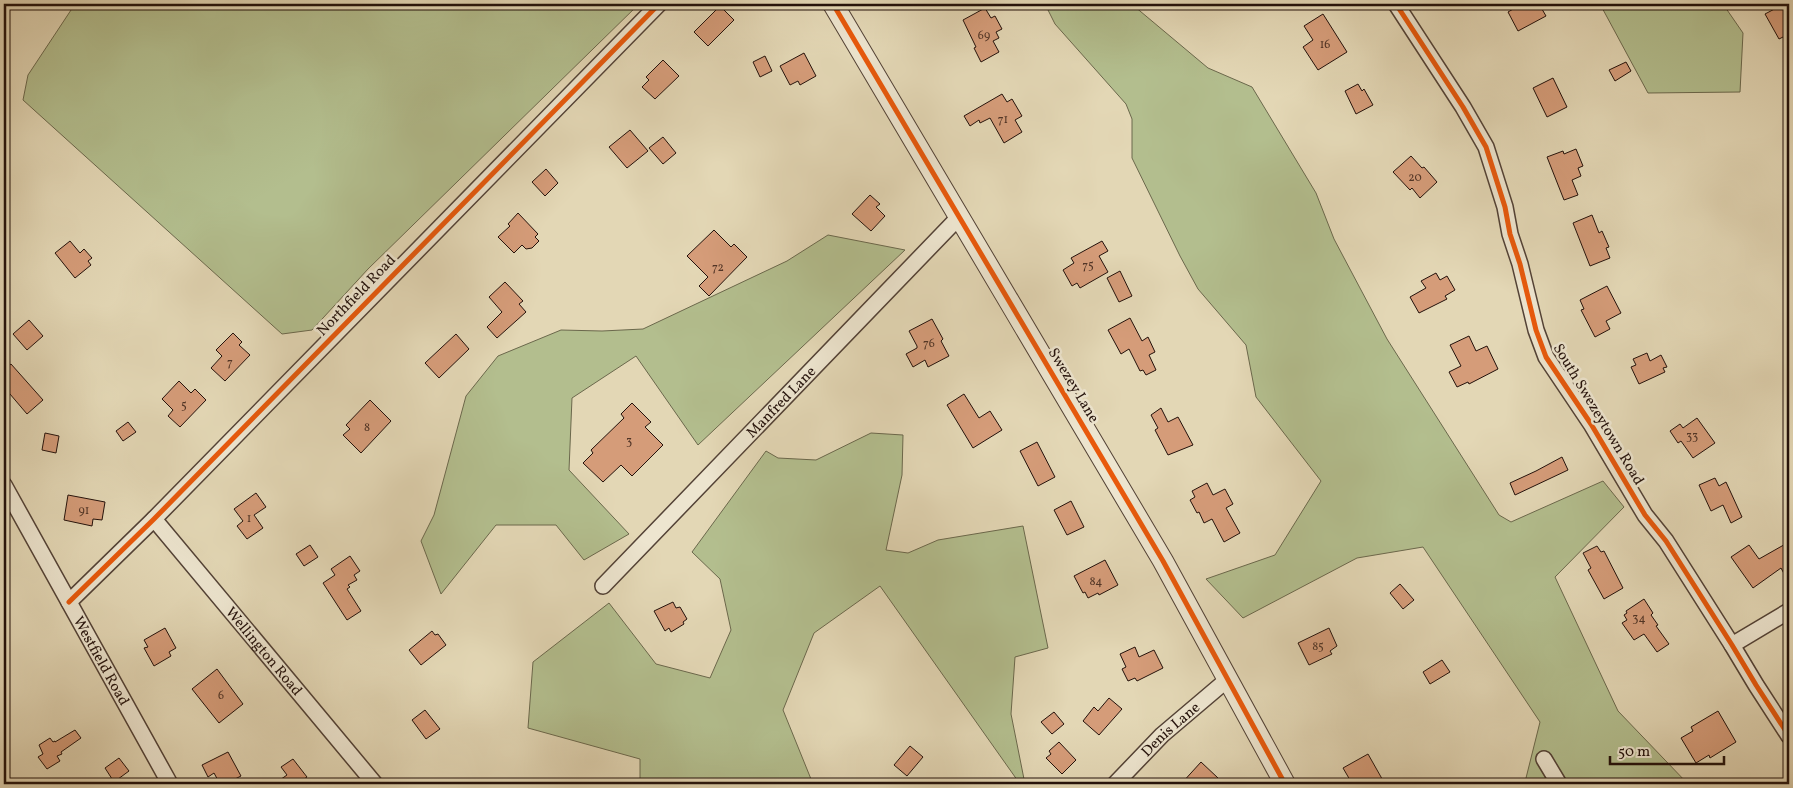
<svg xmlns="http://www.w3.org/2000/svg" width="1793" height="788" font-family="Vollkorn,serif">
  <rect width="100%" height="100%" fill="#e3d7b5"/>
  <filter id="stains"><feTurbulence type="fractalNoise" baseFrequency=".004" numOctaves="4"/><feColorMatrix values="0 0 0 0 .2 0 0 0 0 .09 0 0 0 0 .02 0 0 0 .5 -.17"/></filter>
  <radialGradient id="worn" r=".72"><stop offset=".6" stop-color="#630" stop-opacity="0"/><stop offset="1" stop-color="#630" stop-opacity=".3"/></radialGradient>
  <g fill="#b3be8e" stroke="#6b684c">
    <path d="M75 4H639L368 269 312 330 282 334 23 100 28 75Z"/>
    <path d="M1045 4H1133L1134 6 1208 68 1252 87 1316 193 1334 239 1387 339 1499 515 1511 522 1603 481 1624 507 1555 577 1618 711 1688 784H1527L1525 782 1540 722 1423 547 1357 558 1243 618 1206 579 1275 555 1321 481 1256 397 1246 345 1198 289 1180 256 1132 158V119L1126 104 1055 24Z"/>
    <path d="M1600 4H1723L1743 33 1740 92 1648 93Z"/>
    <path d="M828 235 905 250 698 445 636 356 572 398 569 470 629 534 584 560 556 525H496L441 594 421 541 434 515 466 396 498 356 561 330 602 331 643 329 787 261Z"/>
    <path d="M871 433 903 435 902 475 886 550 908 553 938 540 1023 526 1048 648 1015 657 1011 714 1025 784H1020L880 586 814 633 783 710 813 784H640V759L528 728 533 662 609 603 656 664 710 678 731 630 720 579 692 552 766 451 778 458 816 460Z"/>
  </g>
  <g fill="#d59c79" stroke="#23110b">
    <path d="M1522 4 1524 9 1535 4H1539L1546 16 1518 31 1508 12Z"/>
    <path d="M1784 4H1789V34L1779 39 1765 14Z"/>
    <path d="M720 6 734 20 708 46 694 32Z"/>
    <path d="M985 8 991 18 995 16 1002 29 996 32 999 38 993 41 999 52 981 62 974 48 976 47 963 20Z"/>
    <path d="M1323 14 1347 52 1318 70 1303 47 1313 40 1304 26Z"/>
    <path d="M804 53 816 76 800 85 798 81 790 85 780 66Z"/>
    <path d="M765 56 772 71 760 77 753 62Z"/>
    <path d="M663 60 679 76 655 99 642 87 649 80 646 77Z"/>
    <path d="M1626 62 1631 71 1615 81 1609 70Z"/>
    <path d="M1553 78 1567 107 1547 117 1533 88Z"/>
    <path d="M1358 84 1362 91 1364 89 1373 105 1356 114 1345 91Z"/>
    <path d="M1002 94 1007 102 1012 99 1022 116 1015 120 1022 132 1004 143 990 118 980 123 979 120 970 126 964 116Z"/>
    <path d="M630 130 648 151 627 168 609 147Z"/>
    <path d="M663 137 676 153 663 164 649 148Z"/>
    <path d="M1576 149 1583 166 1578 168 1581 176 1572 180 1578 195 1564 200 1547 157 1563 151 1564 154Z"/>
    <path d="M1411 156 1422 168 1424 167 1437 182 1420 198 1412 188 1410 190 1393 172Z"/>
    <path d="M546 169 558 183 545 196 532 182Z"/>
    <path d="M870 195 880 204 876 207 885 216 871 231 852 214Z"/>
    <path d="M518 213 538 234 535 237 539 241 532 248 526 249 522 245 514 253 498 237 510 226 508 224Z"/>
    <path d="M1592 215 1599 233 1602 231 1609 247 1606 248 1610 258 1590 266 1573 223Z"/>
    <path d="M714 230 731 247 734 244 747 257 709 296 699 286 708 277 687 256Z"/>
    <path d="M70 241 80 253 84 249 92 258 88 261 91 265 75 278 55 253Z"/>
    <path d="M1102 241 1108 251 1099 256 1108 272 1080 288 1077 283 1072 286 1063 270 1074 263 1071 258Z"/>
    <path d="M1120 271 1132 296 1119 302 1107 278Z"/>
    <path d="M1436 273 1440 280 1447 276 1455 290 1445 296 1447 299 1419 313 1410 297 1426 288 1421 281Z"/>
    <path d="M505 282 523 301 519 304 526 312 497 338 487 327 502 312 489 297Z"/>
    <path d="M1607 286 1621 313 1606 321 1610 329 1595 337 1581 310 1584 309 1580 300Z"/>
    <path d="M1130 318 1142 341 1148 337 1155 352 1149 355 1156 370 1146 375 1143 370 1140 371 1129 349 1121 354 1108 330Z"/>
    <path d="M932 319 943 339 941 341 949 356 928 367 925 360 913 367 906 354 917 348V346L909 331Z"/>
    <path d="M29 320 43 336 27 350 13 334Z"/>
    <path d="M233 333 242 342 239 345 250 355 225 381 211 368 222 356 216 350Z"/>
    <path d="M456 334 469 349 439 378 425 363Z"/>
    <path d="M1469 336 1476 351 1487 346 1498 369 1469 384 1468 382 1457 387 1449 372 1461 366 1450 345Z"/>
    <path d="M1647 353 1650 361 1661 355 1667 367 1663 368 1665 372 1639 384 1631 367 1636 365 1633 359Z"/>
    <path d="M11 364 43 400 27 414 4 387V370Z"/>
    <path d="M179 381 191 393 195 389 206 400 180 427 168 416 173 410 162 399Z"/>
    <path d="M964 394 979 418 990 411 1002 430 973 448 947 405Z"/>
    <path d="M370 400 391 421 361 453 343 435 350 429 346 425Z"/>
    <path d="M632 403 651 422 645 427 663 445 632 476 621 465 603 482 583 463 593 453 591 450 624 418 621 414Z"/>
    <path d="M1161 408 1168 422 1178 417 1193 445 1168 455 1155 430 1158 428 1151 415Z"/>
    <path d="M1697 418 1715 443 1693 458 1681 441 1678 443 1670 431 1680 424 1683 428Z"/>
    <path d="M128 422 136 432 123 441 116 431Z"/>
    <path d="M45 433 59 436 56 453 42 450Z"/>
    <path d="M1037 442 1055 477 1038 486 1020 451Z"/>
    <path d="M1562 457 1568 470 1515 495 1510 483 1536 471Z"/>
    <path d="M1715 478 1719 486 1726 482 1742 517 1731 523 1723 505 1711 511 1699 485Z"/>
    <path d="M1207 483 1213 495 1225 489 1233 504 1226 508 1240 533 1224 542 1212 519 1204 523 1199 512 1197 513 1190 500 1195 497 1192 491Z"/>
    <path d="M256 493 266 507 254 515 263 528 247 539 237 526 243 521 234 509Z"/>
    <path d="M68 495 105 502 102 520 93 519 92 526 64 520Z"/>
    <path d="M1071 501 1084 527 1067 535 1054 510Z"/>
    <path d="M1789 542V583L1781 568 1753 588 1731 557 1749 545 1759 559Z"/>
    <path d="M310 545 318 557 304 566 296 554Z"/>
    <path d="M1597 546 1601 552 1604 551 1623 588 1604 599 1588 570 1591 568 1583 553Z"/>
    <path d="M350 556 360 571 354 575 357 580 348 585 350 587 347 589 361 611 347 620 323 583 335 575 331 569Z"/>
    <path d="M1105 560 1118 585 1099 595 1098 593 1088 598 1085 592 1083 593 1074 576Z"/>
    <path d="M1400 584 1414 600 1403 609 1390 593Z"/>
    <path d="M1644 599 1653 613 1651 615 1658 625 1656 626 1669 644 1657 652 1644 634 1634 640 1622 623 1627 620 1624 615 1627 613 1626 611Z"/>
    <path d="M673 602 676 608 680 607 687 619 683 622 684 624 671 632 669 628 665 631 654 611Z"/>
    <path d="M165 628 176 648 169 652 171 656 154 666 144 648 148 647 144 640Z"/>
    <path d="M1329 628 1337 646 1330 651 1332 654 1309 665 1298 643Z"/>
    <path d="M432 631 435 635 438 634 446 645 421 665 409 650Z"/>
    <path d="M1135 647 1139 657 1154 650 1163 668 1137 681 1135 678 1128 681 1122 669 1126 667 1120 654Z"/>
    <path d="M1442 660 1450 672 1430 684 1423 672Z"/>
    <path d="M217 669 243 704 219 723 192 689Z"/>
    <path d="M1109 698 1122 709 1099 735 1083 721 1094 707 1098 711Z"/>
    <path d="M425 710 440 729 426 739 412 720Z"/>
    <path d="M1718 711 1736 742 1710 758 1709 755 1696 763 1681 738 1693 731 1691 727Z"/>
    <path d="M1054 712 1064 724 1052 734 1041 722Z"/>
    <path d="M75 730 81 738 61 752 62 754 57 756 60 761 47 769 38 757 43 754 39 745 50 738 53 742 55 741V742Z"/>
    <path d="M1059 742 1076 760 1062 774 1046 758 1051 754 1049 751Z"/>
    <path d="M910 746 923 757 907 776 894 765Z"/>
    <path d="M228 752 241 776 225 784H220L214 773 208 777 202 765Z"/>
    <path d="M1368 754 1385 784H1355L1352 779 1350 780 1343 768Z"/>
    <path d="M119 758 129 771 114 782 105 768Z"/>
    <path d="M293 759 307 777 304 779 308 784H274L287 775 281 767Z"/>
    <path d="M1201 762 1218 778 1211 784H1181Z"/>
  </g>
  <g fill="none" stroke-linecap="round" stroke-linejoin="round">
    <defs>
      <g id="minor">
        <path d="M1396 4 1463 107 1486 147 1505 207 1510 234 1520 264 1536 330 1546 357 1591 424 1645 515 1666 541 1732 645 1756 685 1789 736"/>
        <path id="s1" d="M4 485 170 784"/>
        <path id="s2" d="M154 519 375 784"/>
        <path id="s3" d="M603 586 959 217"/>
        <path d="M69 602 154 519 659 4"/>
        <path d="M1732 645 1789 611"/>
        <path d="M1544 759 1559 784"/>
        <path id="s4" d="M1115 784 1162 735 1228 679"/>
      </g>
      <path id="tertiary" d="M833 4 1163 561 1285 784"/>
    </defs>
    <use href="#minor" stroke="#534236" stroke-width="18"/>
    <use href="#tertiary" stroke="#534236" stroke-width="22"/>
    <use href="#minor" stroke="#ede5cf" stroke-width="15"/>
    <use href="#tertiary" stroke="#ede5cf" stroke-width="20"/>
    <defs>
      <g id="cycleway">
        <path d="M833 4 1163 561 1285 784"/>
        <path d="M1396 4 1463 107 1486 147 1505 207 1510 234 1520 264 1536 330 1546 357 1591 424 1645 515 1666 541 1732 645 1756 685 1789 736"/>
        <path d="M69 602 154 519 659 4"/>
      </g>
    </defs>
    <use href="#cycleway" stroke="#ede5cf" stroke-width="8"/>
    <use href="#cycleway" stroke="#e8590c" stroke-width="5"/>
  </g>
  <g text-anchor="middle" stroke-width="5" stroke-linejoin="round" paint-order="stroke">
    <g font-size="12" fill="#503426">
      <text x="984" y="39">69</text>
      <text x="1325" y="48">16</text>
      <text x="1003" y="123">71</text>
      <text x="1415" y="181">20</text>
      <text x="1088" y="269">75</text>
      <text x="718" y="271">72</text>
      <text x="929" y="347">76</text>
      <text x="230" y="366">7</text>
      <text x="184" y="409">5</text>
      <text x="367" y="431">8</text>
      <text x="1692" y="440">33</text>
      <text x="629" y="445">3</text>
      <text x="84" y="514">91</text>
      <text x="249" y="522">1</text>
      <text x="1096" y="585">84</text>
      <text x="1639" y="622">34</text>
      <text x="1318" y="650">85</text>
      <text x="221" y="699">6</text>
    </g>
    <g font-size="15" fill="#23110b" stroke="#ede5cf">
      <text transform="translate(356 295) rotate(-46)" y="5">Northfield Road</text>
      <text transform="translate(1074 385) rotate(59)" y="5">Swezey Lane</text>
      <text dy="5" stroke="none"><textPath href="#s3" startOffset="256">Manfred Lane</textPath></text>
      <text transform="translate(1599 414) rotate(59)" y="5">South Swezeytown Road</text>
      <text dy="5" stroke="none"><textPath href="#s2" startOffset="172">Wellington Road</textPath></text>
      <text dy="5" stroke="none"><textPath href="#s1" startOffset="201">Westfield Road</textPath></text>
      <text dy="5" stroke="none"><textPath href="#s4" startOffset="78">Denis Lane</textPath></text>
    </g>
  </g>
  <rect width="1793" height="788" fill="none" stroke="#e3d7b5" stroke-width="20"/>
  <rect x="5" y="5" width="1783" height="778" fill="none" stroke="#23110b" stroke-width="2.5"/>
  <rect x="10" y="10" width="1773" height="768" fill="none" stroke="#23110b"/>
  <path d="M1610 756v8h114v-8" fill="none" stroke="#23110b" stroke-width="2.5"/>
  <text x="1618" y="756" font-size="15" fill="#23110b" stroke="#ede5cf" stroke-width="4" paint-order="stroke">50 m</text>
  <rect width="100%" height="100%" filter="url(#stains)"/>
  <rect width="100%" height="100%" fill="url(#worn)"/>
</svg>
